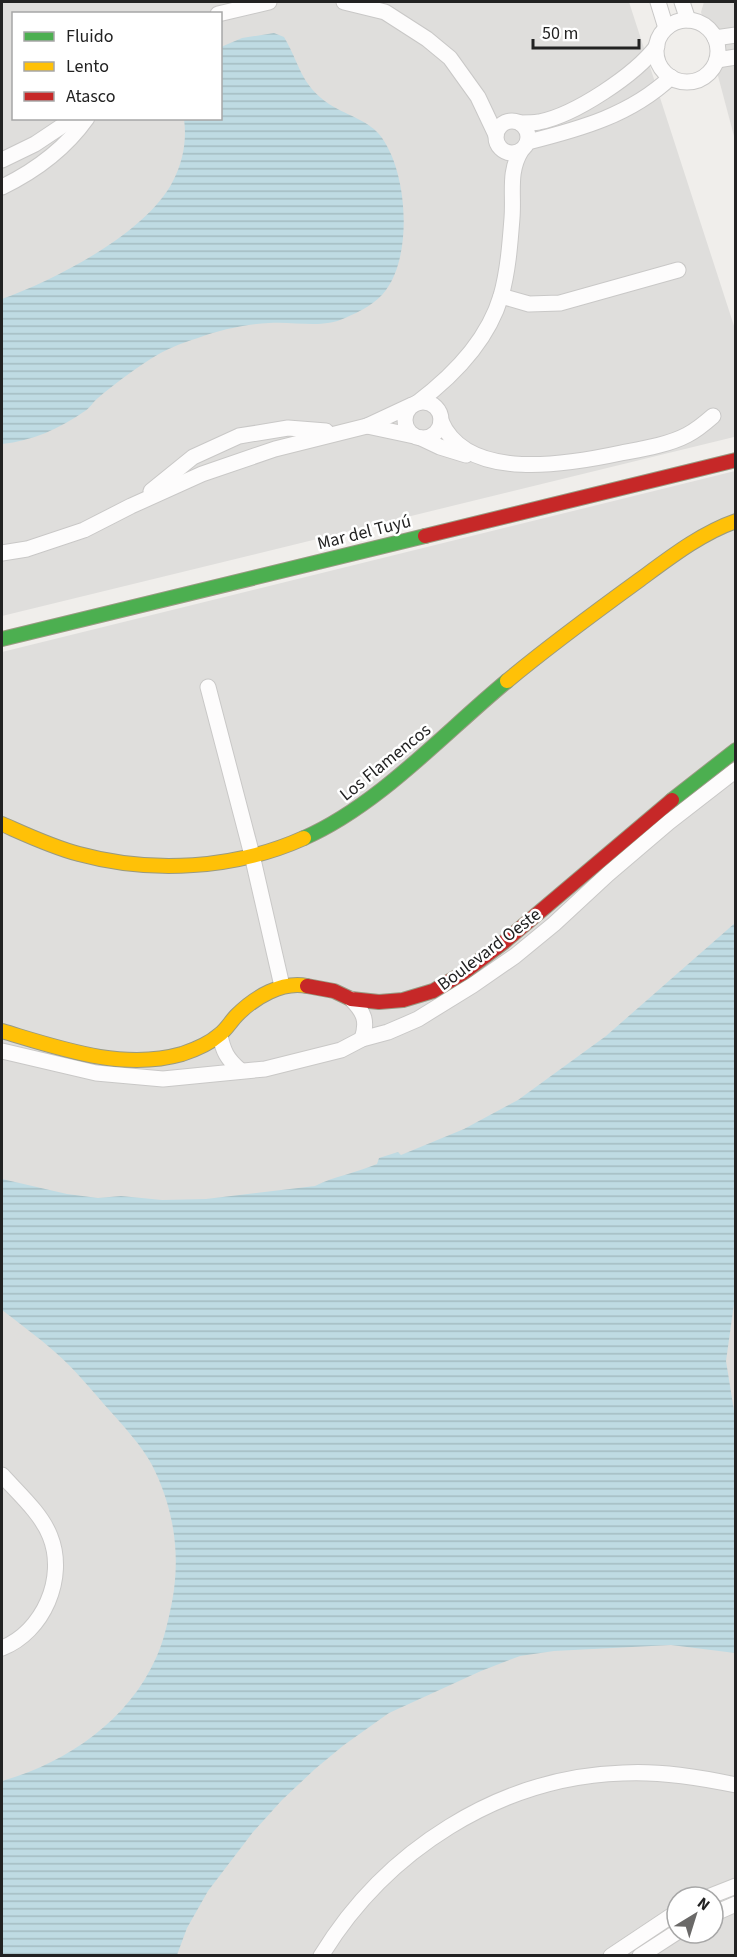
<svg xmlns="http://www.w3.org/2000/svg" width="737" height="1957" font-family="'Source Sans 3',sans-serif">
  <defs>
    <pattern id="water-rules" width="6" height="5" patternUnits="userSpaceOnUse" patternTransform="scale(1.5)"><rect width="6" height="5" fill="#bfdbe3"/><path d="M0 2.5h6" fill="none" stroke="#a4bcc2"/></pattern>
  </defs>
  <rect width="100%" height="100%" fill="#f0eeeb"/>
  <g fill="#dfdedc" fill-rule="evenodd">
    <path d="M2 2H629L735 329 734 437 2 616ZM14 14H220V118H14Z"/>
    <path d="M704 2H735V140L701 12Z"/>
    <path d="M735 471V1955H2V652ZM677 1897H713V1933H677Z"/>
  </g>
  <g fill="url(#water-rules)">
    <path d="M274 33 284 37C300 64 300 84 329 104 344 114 367 120 379 134 408 169 413 254 386 290 377 303 359 312 345 318 322 329 294 321 269 323 246 324 220 330 198 338 181 343 164 350 149 360 132 371 113 385 98 398 93 402 90 408 85 411 59 429 32 441 2 444V299C55 280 147 233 173 181 183 162 187 140 184 119L220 118 221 47 242 38Z"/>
    <path d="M735 923 736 1290 726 1361 736 1423 735 1653 671 1645 554 1651 520 1656 481 1671 389 1713 344 1745 315 1769 282 1800 253 1832 208 1891 187 1928 177 1955H2V1781C66 1763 128 1721 156 1658 164 1641 168 1621 172 1602 181 1555 174 1508 152 1465 142 1446 125 1428 111 1412 93 1392 75 1369 55 1352 38 1337 20 1324 2 1310V1179L67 1194 98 1198 121 1196 162 1200 206 1199 315 1186C335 1176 356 1173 377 1164L379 1158 398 1152 401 1155 464 1129 518 1100 606 1036Z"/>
  </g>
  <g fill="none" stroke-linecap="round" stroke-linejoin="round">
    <defs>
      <g id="street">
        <path d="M344 2 385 12 427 39 450 58 478 97 496 135"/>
        <path d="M658 2 666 28"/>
        <path d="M682 2 688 20"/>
        <path d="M218 14 269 2"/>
        <circle cx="687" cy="51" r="31"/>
        <path d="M715 38 736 35"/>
        <path d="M717 60 736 57"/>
        <circle cx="512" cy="137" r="16"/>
        <path d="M520 123C527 123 533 123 539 122 575 115 635 75 657 46"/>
        <path d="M528 142C580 129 631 115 671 77"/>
        <path d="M2 160 35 144 74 118"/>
        <path d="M2 187C35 171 65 149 87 118"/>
        <path d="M501 296 529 304 560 303 678 270"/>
        <circle cx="423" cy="420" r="18"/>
        <path d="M417 403C453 376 488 340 501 296 508 271 510 244 512 218 514 194 508 172 521 151"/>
        <path d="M441 421C467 483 570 464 621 453 642 449 668 445 687 435 697 430 705 423 713 416"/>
        <path d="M367 426 414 436"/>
        <path d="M421 438 440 447 466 455"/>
        <path d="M151 491 193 457 239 436 288 428 326 431"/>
        <path d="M2 553 27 549 84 530 131 506 202 474 275 449 367 426 412 405"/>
        <path d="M208 687 252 855 282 986"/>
        <path d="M351 999C364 1012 368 1021 362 1039"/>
        <path d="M220 1035C223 1051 227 1059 240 1070"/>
        <path d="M2 1051 96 1073 163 1079 265 1069 341 1050 362 1039 388 1032 418 1019 473 985 515 956 554 924 608 874 669 822 736 770"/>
        <path d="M2 1475C18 1493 41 1513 50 1536 67 1578 43 1632 2 1648"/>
        <path d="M708 1897 736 1886"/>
        <path d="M713 1914 736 1904"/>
        <path d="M321 1956C385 1851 499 1777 623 1773 661 1771 698 1777 736 1785"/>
        <path d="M611 1956 677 1912"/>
        <path d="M640 1956 677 1932"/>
      </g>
      <g id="fast">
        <path d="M2 639 425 536"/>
        <path d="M672 800 736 750"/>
        <path d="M304 838C379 805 444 733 507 681"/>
      </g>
      <g id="slow">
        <path d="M507 681C549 646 594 613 638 581 668 559 701 533 736 521"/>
        <path d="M2 824C27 835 52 847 79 854 152 874 235 869 304 838"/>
        <path d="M2 1031C59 1048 122 1071 182 1054 194 1050 210 1043 219 1035 226 1030 231 1021 237 1015 255 997 282 981 307 986"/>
      </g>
      <g id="jam">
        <path d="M425 536 736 460"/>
        <path d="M307 986 334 991 351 999 379 1002 403 1000 433 991 463 973 504 942 672 800"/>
      </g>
    </defs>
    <use href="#street" stroke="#c9c8c7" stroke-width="17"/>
    <use href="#fast" stroke="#999a82" stroke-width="16"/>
    <use href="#slow" stroke="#999a82" stroke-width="16"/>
    <use href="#jam" stroke="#999a82" stroke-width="16"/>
    <use href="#street" stroke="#fdfcfc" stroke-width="15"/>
    <use href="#fast" stroke="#4caf50" stroke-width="14"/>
    <use href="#slow" stroke="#ffc107" stroke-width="14"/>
    <use href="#jam" stroke="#c62828" stroke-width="14"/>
  </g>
  <g text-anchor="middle" stroke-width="5" stroke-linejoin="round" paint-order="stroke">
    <g font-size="18" fill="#222" stroke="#fff">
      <text transform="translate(364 532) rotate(-14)" y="6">Mar del Tuyú</text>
      <text transform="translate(385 762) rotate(-39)" y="6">Los Flamencos</text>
      <text transform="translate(489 949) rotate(-37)" y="6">Boulevard Oeste</text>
    </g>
  </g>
  <rect width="737" height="1957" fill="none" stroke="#222222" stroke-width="6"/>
  <rect x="12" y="12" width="210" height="108" fill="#ffffff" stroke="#a7a7a7" stroke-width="1.5"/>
  <rect x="24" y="32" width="30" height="9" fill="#4caf50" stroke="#a7a7a7" stroke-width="1.5"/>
  <text x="66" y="42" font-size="18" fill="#222222">Fluido</text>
  <rect x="24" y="62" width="30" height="9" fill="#ffc107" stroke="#a7a7a7" stroke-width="1.5"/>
  <text x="66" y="72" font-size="18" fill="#222222">Lento</text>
  <rect x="24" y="92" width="30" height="9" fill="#c62828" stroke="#a7a7a7" stroke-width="1.5"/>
  <text x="66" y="102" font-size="18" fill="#222222">Atasco</text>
  <g transform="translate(695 1915) rotate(38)"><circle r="28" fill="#ffffff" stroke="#a7a7a7" stroke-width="1.5"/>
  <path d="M0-4.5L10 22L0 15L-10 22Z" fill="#6a6968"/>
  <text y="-9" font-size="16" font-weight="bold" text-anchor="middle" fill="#222222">N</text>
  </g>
  <path d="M533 39v9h106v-9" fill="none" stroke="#222222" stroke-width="3"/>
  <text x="542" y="39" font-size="18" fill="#222222" stroke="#ffffff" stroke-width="4.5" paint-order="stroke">50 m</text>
</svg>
